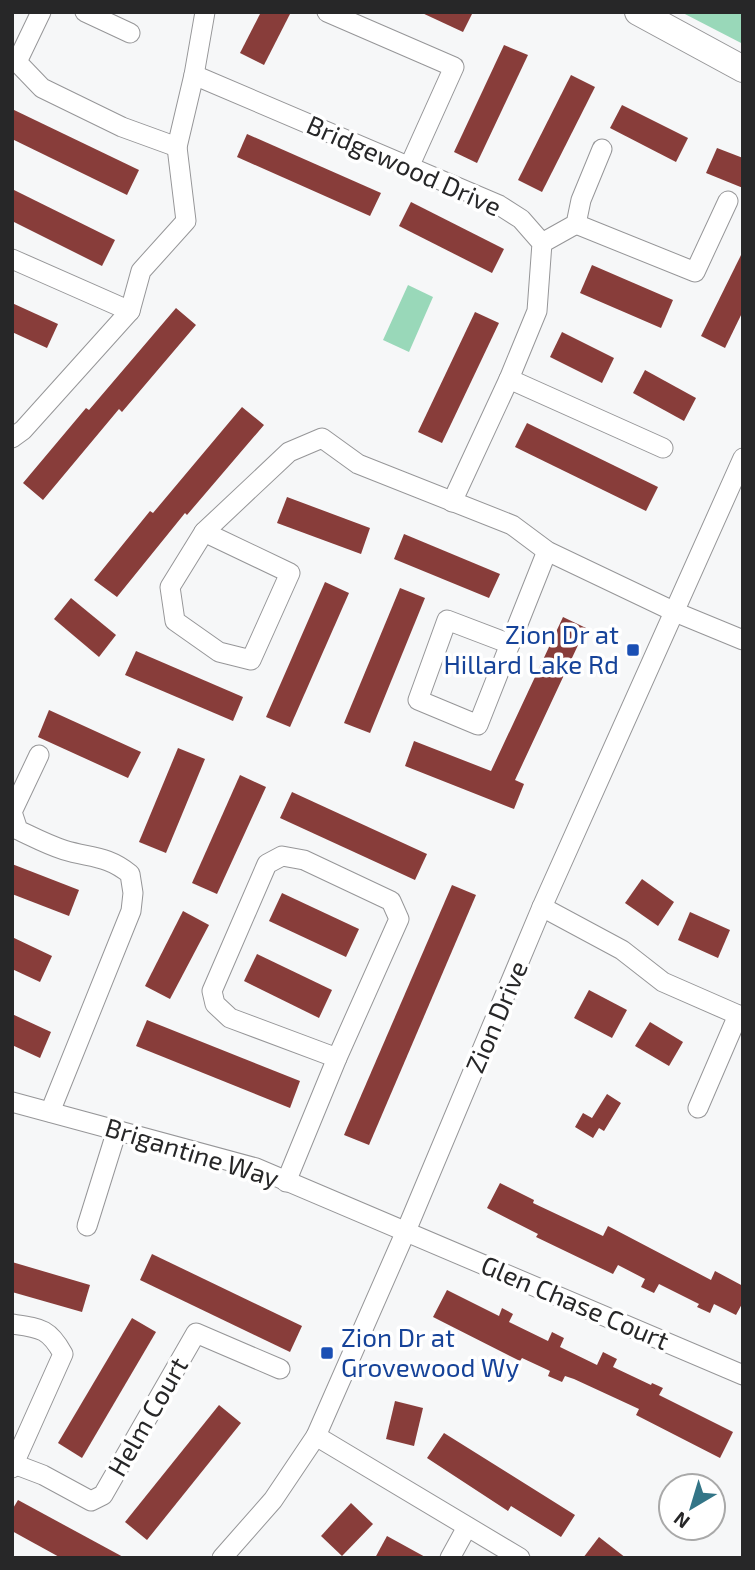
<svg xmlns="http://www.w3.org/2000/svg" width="755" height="1570" font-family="'Exo 2',sans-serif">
  <rect width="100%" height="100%" fill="#f6f7f8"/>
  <g fill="#99d8b9">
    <path d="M681 12H743V44Z"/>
    <path d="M408 285 433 297 409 352 383 340Z"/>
  </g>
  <g fill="#883d3a">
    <path d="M261 12H291L264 65 240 53Z"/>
    <path d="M420 12H473L463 32Z"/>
    <path d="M504 45 528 55 477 163 454 152Z"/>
    <path d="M571 75 595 87 542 192 518 180Z"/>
    <path d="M622 105 688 138 676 162 610 128Z"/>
    <path d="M12 109 139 170 127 195 12 139Z"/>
    <path d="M247 134 381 193 370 216 237 157Z"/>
    <path d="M717 148 743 158V188L706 173Z"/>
    <path d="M12 189 115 240 102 266 12 221Z"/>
    <path d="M411 202 504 249 492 273 399 226Z"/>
    <path d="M743 251V311L725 348 701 336Z"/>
    <path d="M592 265 673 300 661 328 580 293Z"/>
    <path d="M12 303 58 324 47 348 12 332Z"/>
    <path d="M176 308 196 325 122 412 119 409 43 500 23 483 86 408 89 410Z"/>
    <path d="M475 312 499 323 442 443 418 432Z"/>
    <path d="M562 332 614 358 602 383 550 357Z"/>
    <path d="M645 370 696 398 684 421 633 393Z"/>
    <path d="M242 407 264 425 187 515 185 513 117 597 94 580 150 511 153 513Z"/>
    <path d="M527 423 658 487 646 511 515 447Z"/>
    <path d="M287 497 370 528 361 554 277 523Z"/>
    <path d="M404 534 500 574 489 598 394 559Z"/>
    <path d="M325 582 349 593 290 727 266 717Z"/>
    <path d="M400 588 425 598 370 733 344 723Z"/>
    <path d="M71 598 116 635 99 657 54 619Z"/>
    <path d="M563 617 586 628 515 780 524 784 514 809 405 766 414 741 491 771Z"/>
    <path d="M136 651 243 697 233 721 125 675Z"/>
    <path d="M49 710 141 752 128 778 38 737Z"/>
    <path d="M178 748 205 759 166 853 139 842Z"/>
    <path d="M240 775 266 787 217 894 192 883Z"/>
    <path d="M292 792 427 854 415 880 280 818Z"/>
    <path d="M12 864 79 890 69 916 12 894Z"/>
    <path d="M642 879 674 902 658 926 625 903Z"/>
    <path d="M452 885 476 895 369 1145 344 1135Z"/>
    <path d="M282 893 359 929 346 957 269 921Z"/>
    <path d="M183 911 209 925 170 999 145 986Z"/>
    <path d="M690 912 730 930 718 958 678 940Z"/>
    <path d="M12 937 52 956 40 982 12 969Z"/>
    <path d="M257 954 332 990 319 1018 244 981Z"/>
    <path d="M589 990 627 1010 612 1038 574 1018Z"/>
    <path d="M12 1014 51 1032 40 1058 12 1045Z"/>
    <path d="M147 1020 300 1081 290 1108 136 1046Z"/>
    <path d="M650 1022 683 1042 669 1066 635 1046Z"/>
    <path d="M607 1094 621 1103 604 1131 599 1128 593 1138 575 1127 583 1113 592 1118Z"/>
    <path d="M500 1183 534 1200 533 1203 603 1236 608 1226 711 1280 715 1271 743 1286V1302L736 1315 714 1304 710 1313 697 1307 699 1304 659 1284 654 1293 641 1287 645 1279 618 1265 613 1274 536 1237 538 1234 487 1208Z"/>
    <path d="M152 1254 302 1326 290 1352 140 1280Z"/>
    <path d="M12 1262 90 1285 82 1312 12 1292Z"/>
    <path d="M447 1290 499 1316 502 1308 513 1314 509 1322 548 1341 552 1332 564 1338 560 1347 597 1365 603 1352 617 1359 613 1367 651 1385 652 1383 663 1388 659 1395 733 1432 720 1458 636 1415 639 1409 574 1379 565 1376 562 1382 548 1376 550 1371 522 1358 520 1361 433 1317Z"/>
    <path d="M132 1318 156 1332 82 1458 58 1443Z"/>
    <path d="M395 1401 423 1408 414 1446 386 1439Z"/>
    <path d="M219 1405 241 1423 147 1540 125 1522Z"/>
    <path d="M444 1433 575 1515 561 1537 511 1506 508 1511 427 1458Z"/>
    <path d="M18 1500 125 1558H61L12 1531V1510Z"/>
    <path d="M351 1503 373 1524 342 1556 321 1536Z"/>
    <path d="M387 1536 427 1558H375Z"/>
    <path d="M599 1537 626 1558H583Z"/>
  </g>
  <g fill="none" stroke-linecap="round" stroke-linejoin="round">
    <defs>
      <g id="minor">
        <path d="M41 12 17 62 42 88 122 127 177 147"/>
        <path d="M85 12 130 33"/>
        <path d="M327 12 454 67 409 167"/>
        <path d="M194 75 499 205 521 219 542 243 537 311 509 379 452 502"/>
        <path d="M576 224 695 272 728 201"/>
        <path d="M542 243 576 224 581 200 602 149"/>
        <path d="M12 259 130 311"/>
        <path d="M509 379 663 448"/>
        <path d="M12 438 23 430 130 311 141 271 186 221 177 147 194 75 205 12"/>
        <path d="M204 532 289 452 322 438 358 464 512 525 547 551 675 612 743 640"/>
        <path d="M204 532 290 573 251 660 219 652 175 621 170 587Z"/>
        <path d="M447 620 510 644 478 725 418 700Z"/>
        <path d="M510 644 547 551"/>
        <path d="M39 755 12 812 18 830C33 837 48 845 64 850 90 858 107 855 130 874L133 893 131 911 50 1112"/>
        <path d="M282 856 304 860 391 901 399 919 337 1058 230 1018 215 1004 212 991 267 864Z"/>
        <path d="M542 907 622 950 663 982 743 1017"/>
        <path d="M12 1102 256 1168 743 1375"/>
        <path d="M698 1108 738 1015"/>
        <path d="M286 1182 337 1058"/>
        <path d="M87 1226 117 1130"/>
        <path d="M12 1324C40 1328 49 1328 63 1354L12 1468"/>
        <path d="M316 1436 520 1558"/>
        <path d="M14 1464 43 1475 91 1501 103 1495 196 1333 280 1369"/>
        <path d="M222 1558 273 1500 316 1436 406 1231 542 907 743 458"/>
        <path d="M450 1558 467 1527"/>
      </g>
      <path id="major" d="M638 12 743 69"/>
    </defs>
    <use href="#minor" stroke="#969698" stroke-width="21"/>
    <use href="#major" stroke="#969698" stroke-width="28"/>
    <use href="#minor" stroke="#fff" stroke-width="19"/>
    <use href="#major" stroke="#fff" stroke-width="26"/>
  </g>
  <g fill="#1a4fb4" stroke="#fff" stroke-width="2.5">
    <rect x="626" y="643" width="14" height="14" rx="3.5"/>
    <rect x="320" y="1346" width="14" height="14" rx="3.5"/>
  </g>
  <g text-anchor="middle" stroke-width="7" stroke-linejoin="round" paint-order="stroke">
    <g font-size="26" fill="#272728" stroke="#fff">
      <text transform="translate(404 166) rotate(24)" y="9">Bridgewood Drive</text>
      <text transform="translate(497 1017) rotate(-67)" y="9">Zion Drive</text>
      <text transform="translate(192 1153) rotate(17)" y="9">Brigantine Way</text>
      <text transform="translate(575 1303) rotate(23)" y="9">Glen Chase Court</text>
      <text transform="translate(148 1417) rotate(-60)" y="9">Helm Court</text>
    </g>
    <g font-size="26" fill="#164399" stroke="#fff" text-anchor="end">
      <text x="619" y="644">Zion Dr at<tspan x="619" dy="30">Hillard Lake Rd</tspan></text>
      <text x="341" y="1347" text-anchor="start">Zion Dr at<tspan x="341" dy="30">Grovewood Wy</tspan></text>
    </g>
  </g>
  <rect width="755" height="1570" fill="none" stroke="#272728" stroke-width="28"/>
  <g transform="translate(692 1507) rotate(218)"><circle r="33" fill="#ffffff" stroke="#a9a9a9" stroke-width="2"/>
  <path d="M0-5L12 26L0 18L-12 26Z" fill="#337587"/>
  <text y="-10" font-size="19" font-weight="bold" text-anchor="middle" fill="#272728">N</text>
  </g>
</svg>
